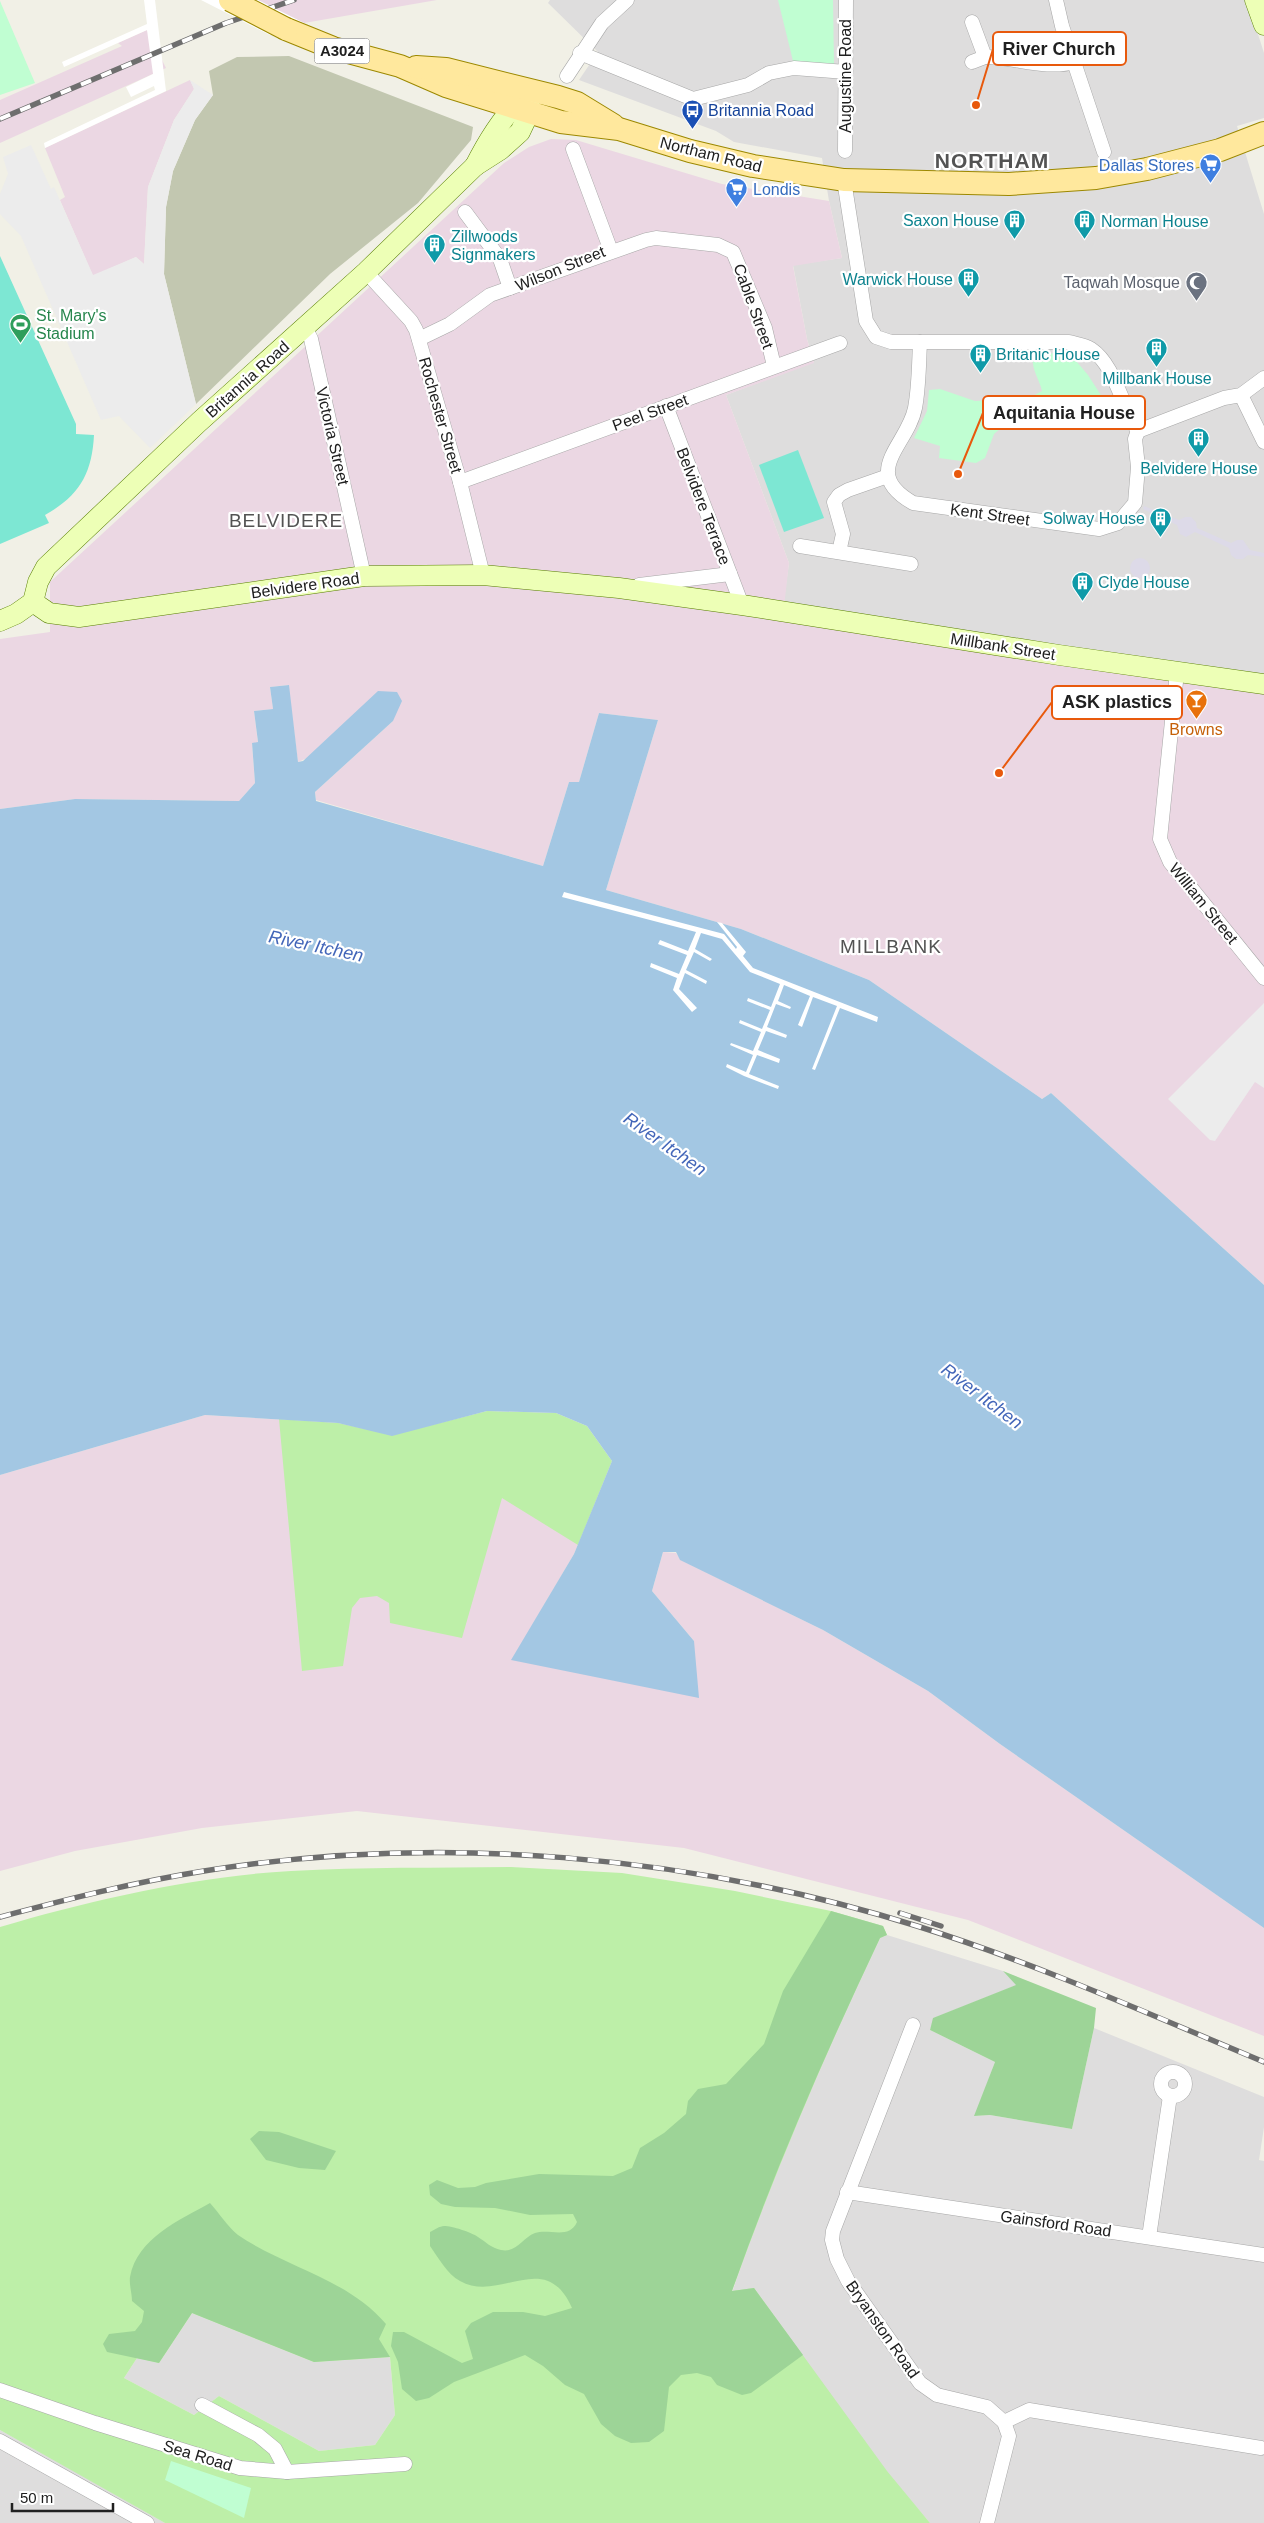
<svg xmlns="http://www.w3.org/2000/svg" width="1264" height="2523" font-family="Arial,sans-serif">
  <rect width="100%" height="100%" fill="#f1f0e6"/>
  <g fill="#dedddd">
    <path d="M550 0H1264L1257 31 1264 53V118L1237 126 1264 214V674L783 607 789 563 726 395 814 362 807 339 793 265 842 258 829 201 822 158 734 142 716 131 579 80 598 52 548 3Z"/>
    <path d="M887 1935 1003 1971 1017 1985 934 2018 930 2030 995 2062 975 2116 990 2115 1072 2129 1094 2028 1264 2097V2127L1259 2160 1264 2161V2523H930L732 2292 764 2200 833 2036 880 1938Z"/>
    <path d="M192 2313 314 2362 390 2357 395 2415 375 2445 319 2451 219 2396 194 2415 124 2378 137 2358 159 2363Z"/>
    <path d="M0 2430 81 2475 165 2523H0Z"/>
  </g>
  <g fill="#ebd7e3">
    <path d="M258 0H437L304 23Z"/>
    <path d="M147 30 166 68 0 143V100L122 46 118 43Z"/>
    <path d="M190 80 194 89 174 120 148 187 144 264 136 257 93 276 60 200 65 197 45 148Z"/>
    <path d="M551 139 576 140 722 184 829 201 842 258 793 266 807 339 814 363 726 395 789 563 784 607 1264 674V1285L1051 1093 1042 1099 869 980 741 929 606 890 658 720 599 713 579 782H569L543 866 316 800 315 792 393 721 298 762 288 685 270 687 273 709 254 711 258 743 252 744 255 783 239 801 75 799 0 809V639L50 632V582L504 163 529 147Z"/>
    <path d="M205 1415 338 1423 612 1461 574 1554 512 1660 694 1641 652 1591 663 1552 676 1553 681 1560 823 1630 928 1691 1000 1744 1264 1928V2036L968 1920 684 1848 357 1811 202 1828 75 1851 0 1871V1475Z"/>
  </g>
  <path fill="#c2c7b0" d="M289 56 473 127 471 140 418 203 330 274 196 404 164 274 166 207 173 171 195 120 213 95 209 71 237 57Z"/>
  <g fill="#bdefa8" fill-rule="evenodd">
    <path d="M487 1411 556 1413 587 1426 612 1461 578 1545 502 1498 462 1638 390 1623 389 1603 377 1596 360 1598 352 1608 343 1666 302 1671 279 1419 338 1423 392 1435Z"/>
    <path d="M511 1867 622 1873 735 1891 831 1911 883 1926 887 1935 880 1938C825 2054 775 2171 732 2291L754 2288 887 2471 930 2523H165L0 2430V1927C90 1900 197 1876 291 1871 364 1867 438 1868 511 1867ZM192 2313 314 2362 390 2357 395 2415 375 2445 319 2451 219 2396 194 2415 124 2378 137 2358 159 2363Z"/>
  </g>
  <g fill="#9dd497">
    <path d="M831 1911 883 1926 887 1935 880 1938C825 2054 774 2171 732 2291L754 2288 803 2355 751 2393 742 2395 717 2385 711 2377 697 2373 681 2375 669 2387 664 2431 649 2442 631 2443 615 2436 601 2424 584 2394 565 2385 543 2366 525 2355 454 2382 429 2398 416 2401 402 2389 398 2362 391 2346 393 2332H404L462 2363 473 2359 465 2331 471 2323 493 2312H523L545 2316 572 2308C545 2247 500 2304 460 2281 447 2274 438 2257 430 2246V2232C434 2230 440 2226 444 2226 452 2226 471 2232 478 2237 486 2242 491 2248 501 2250 517 2253 522 2238 535 2233 549 2228 569 2240 577 2222L573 2214 530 2215 495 2208 455 2207 441 2204 430 2195 429 2185 437 2180 458 2188 475 2187 486 2183 539 2174 613 2176 632 2168 640 2148 664 2133 686 2114 688 2101 698 2089 726 2084 764 2044 783 1991Z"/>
    <path d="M1003 1971 1096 2008 1094 2028 1072 2129 990 2115 974 2116 995 2062 930 2030 933 2018 1016 1985Z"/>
    <path d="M259 2131 279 2132 336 2151 325 2170 299 2168 266 2160 250 2139Z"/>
    <path d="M210 2203C219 2213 228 2227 238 2235 285 2267 348 2279 386 2324L379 2339 390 2357 314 2362 192 2313 159 2363 107 2352 103 2344 109 2334 135 2331 142 2322 144 2311 132 2301C132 2294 129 2284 130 2277 137 2238 180 2220 210 2203Z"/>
  </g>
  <g fill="#c0fed2">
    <path d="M778 0H833L834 66 793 61Z"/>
    <path d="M0 1 35 83 0 95Z"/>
    <path d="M1058 353 1077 362 1088 375 1108 406 1111 422 1106 426 1046 417C1037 412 1034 405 1033 396L1042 391C1040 381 1031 368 1033 358L1041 354Z"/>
    <path d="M940 389 975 401 998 400 1003 405 1007 423 994 434 985 458 976 463 939 458 940 446 914 438 927 411 929 390Z"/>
    <path d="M171 2461 251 2488 244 2518 165 2480Z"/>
  </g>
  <g fill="#7de7d3">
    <path d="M0 256 76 424V434L94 435C92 474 79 496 45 515L49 523 0 544Z"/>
    <path d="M798 450 824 518 784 532 759 465Z"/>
  </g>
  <g fill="#ececec">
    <path d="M190 80 213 95 195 120 173 171 166 207 164 274 196 404 150 448 119 416 101 420 21 236 0 214V194L8 174 3 157 31 145 51 189 54 187 93 275 136 257 144 264 148 187 174 120 194 89Z"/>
    <path d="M1264 1003V1088L1255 1082 1215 1141 1210 1140 1168 1099Z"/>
  </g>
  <g fill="#dddae8">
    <path d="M1144 506 1179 520 1185 517H1191L1196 522 1197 528 1231 543 1237 540H1243L1250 550 1264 553V557L1248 555 1243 559H1236L1231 555 1229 548 1195 532 1186 537 1180 534 1177 525 1143 509Z"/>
    <circle cx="1140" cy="568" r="10"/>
  </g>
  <path fill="#a3c7e3" d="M289 685 298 762 303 761 378 691 397 692 402 701 393 721 315 792 316 801 543 866 569 782H579L599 713 658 720 606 890 741 929 869 980 1042 1099 1051 1093 1264 1285V1928L1000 1744 928 1691 823 1630 680 1560 676 1552H663L652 1591 694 1641 699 1698 511 1660 574 1554 612 1461 587 1426 556 1413 487 1411 392 1436 338 1423 205 1415 0 1475V809L75 799 239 801 255 783 252 743 258 742 254 711 273 709 270 687Z"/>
  <g fill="#fff">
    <path d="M144 0H155L166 91 45 148 44 143 155 90 154 86 131 97 126 87 153 74 147 30 64 67 62 62 147 24Z"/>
    <path d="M201 0H258L304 23 270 35Z"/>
    <path d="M564 892 724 934 736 949 737 947 717 922 722 923 746 952 743 956 753 968 878 1017 877 1022 840 1008 815 1070 812 1069 837 1006 813 997 802 1027 798 1025 810 996 784 985 778 1001 791 1007 790 1009 776 1004 767 1027 787 1035 786 1038 766 1031 758 1050 780 1059 779 1063 757 1055 749 1074 779 1086 778 1089 744 1076 726 1067 727 1064 746 1072 753 1055 730 1045 731 1043 753 1051 761 1032 739 1023 740 1020 762 1029 770 1010 747 1001 748 998 771 1007 780 984 750 972 722 939 701 933 695 949 712 959 710 961 694 952 686 970 707 981 706 984 685 973 679 989 697 1008 692 1012 673 990 677 978 650 967 651 963 679 974 687 955 658 944 660 940 688 951 696 932 562 897Z"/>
  </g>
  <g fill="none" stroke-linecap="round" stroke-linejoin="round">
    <defs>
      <g id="street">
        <path d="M1056 0 1062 26 1104 152"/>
        <path d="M972 22 985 57 972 62"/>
        <path d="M580 53 693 99 748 85 769 73 794 68 846 72"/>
        <path d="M985 57C1015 57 1045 70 1075 62"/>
        <path d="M567 76 602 23 627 0"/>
        <path d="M573 149 611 251"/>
        <path d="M845 151 846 0"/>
        <path d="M844 180 866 321 876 337 891 342H1069C1076 344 1085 345 1091 349 1115 365 1122 407 1138 431"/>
        <path d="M465 212 500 259 510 288"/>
        <path d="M366 272 411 321 416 330 460 482 483 575"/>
        <path d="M305 327 311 339 364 576"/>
        <path d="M419 339 450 324 490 295 646 240 656 238 718 245 733 252 765 328 774 366"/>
        <path d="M920 342C919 363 919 387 915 408 908 445 859 472 913 503L1099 529 1118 523 1135 503 1138 467 1135 439 1138 431"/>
        <path d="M1241 395 1264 442"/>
        <path d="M666 406 742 605"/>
        <path d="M1138 431 1224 398 1241 395 1264 378"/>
        <path d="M460 482 840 343"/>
        <path d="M800 546 911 564"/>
        <path d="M839 552 843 534 834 502 839 495 848 490 888 476"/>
        <path d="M639 585 730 574"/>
        <path d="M1177 672 1160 839 1170 862 1264 978"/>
        <path d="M913 2025 833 2231 832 2240 837 2259 848 2281 920 2383 937 2395 987 2407 1004 2422 1009 2436 987 2523"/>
        <circle cx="1173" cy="2084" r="12"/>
        <path d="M847 2192 1264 2255"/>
        <path d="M1149 2237 1170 2096"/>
        <path d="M0 2390 95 2423 240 2468 287 2472 405 2464"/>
        <path d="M202 2405 258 2435 275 2449 287 2472"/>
        <path d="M1004 2422 1029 2410 1261 2448"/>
        <path d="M0 2441 147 2523"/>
      </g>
      <g id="secondary">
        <path d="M1255 0 1264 25"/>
        <path d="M475 166C488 140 503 116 524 96"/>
        <path d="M33 602 49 613 79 617 364 576 483 575 619 588 742 605 1059 655 1264 684"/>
        <path d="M33 602 38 582 46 567 199 422 366 272 475 166 500 150 520 132 529 113 530 96"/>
        <path d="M0 621 16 614 33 602"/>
      </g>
      <g id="primary">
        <path d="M286 29 333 48 400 66 446 86 561 122 619 129 690 151 753 166 844 180 1009 184 1096 178 1147 169 1220 150 1264 133"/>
        <path d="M416 67 446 69 558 97 577 103 613 125"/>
      </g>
    </defs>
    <use href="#street" stroke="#a7a7a7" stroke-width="15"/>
    <use href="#secondary" stroke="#577e00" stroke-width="21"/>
    <use href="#primary" stroke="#9c8800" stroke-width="24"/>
    <use href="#street" stroke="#fff" stroke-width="14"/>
    <use href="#secondary" stroke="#edffb6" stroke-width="20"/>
    <use href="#primary" stroke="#ffe89d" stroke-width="22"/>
    <defs>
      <g id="rail">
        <path d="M0 119 226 23 294 0"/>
        <path d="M900 1913 941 1926"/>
        <path d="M0 1917C68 1899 135 1882 204 1871 440 1833 689 1855 917 1926 1035 1963 1149 2014 1264 2062"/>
      </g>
    </defs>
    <use href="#rail" stroke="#6e6e6e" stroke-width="5.5"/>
    <use href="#rail" stroke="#fff" stroke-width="4" stroke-dasharray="11" stroke-linecap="butt"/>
    <defs>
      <path id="primary-bridge" d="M230 0 286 29"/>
    </defs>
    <use href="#primary-bridge" stroke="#9c8800" stroke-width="24" stroke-linecap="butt"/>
    <use href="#primary-bridge" stroke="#ffe89d" stroke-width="22"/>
  </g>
  <defs>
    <symbol id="bus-pin" viewBox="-11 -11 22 30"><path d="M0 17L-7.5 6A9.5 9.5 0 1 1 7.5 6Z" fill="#1a4fb4" stroke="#fff"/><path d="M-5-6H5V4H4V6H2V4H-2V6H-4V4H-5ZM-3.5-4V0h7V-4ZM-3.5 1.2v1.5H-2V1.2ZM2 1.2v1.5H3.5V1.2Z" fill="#fff"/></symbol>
    <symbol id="supermarket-pin" viewBox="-11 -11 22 30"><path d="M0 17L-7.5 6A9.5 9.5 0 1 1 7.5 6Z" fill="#3f7fe0" stroke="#fff"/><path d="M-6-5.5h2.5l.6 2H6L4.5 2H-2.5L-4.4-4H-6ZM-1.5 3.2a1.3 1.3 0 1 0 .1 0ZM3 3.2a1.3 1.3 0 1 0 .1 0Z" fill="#fff"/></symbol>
    <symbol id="building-pin" viewBox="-11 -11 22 30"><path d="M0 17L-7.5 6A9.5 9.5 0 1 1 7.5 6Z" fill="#0f9aa8" stroke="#fff"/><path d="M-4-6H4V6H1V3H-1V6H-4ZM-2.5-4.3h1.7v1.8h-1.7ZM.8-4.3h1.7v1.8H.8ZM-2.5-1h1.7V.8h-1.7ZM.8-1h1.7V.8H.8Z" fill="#fff"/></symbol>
    <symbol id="mosque-pin" viewBox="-11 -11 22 30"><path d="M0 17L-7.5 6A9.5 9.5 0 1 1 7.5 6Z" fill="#6b7280" stroke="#fff"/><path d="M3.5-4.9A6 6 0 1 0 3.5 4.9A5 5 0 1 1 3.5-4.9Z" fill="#fff"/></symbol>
    <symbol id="stadium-pin" viewBox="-11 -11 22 30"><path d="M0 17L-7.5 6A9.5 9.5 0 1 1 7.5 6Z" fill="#2e9e5b" stroke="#fff"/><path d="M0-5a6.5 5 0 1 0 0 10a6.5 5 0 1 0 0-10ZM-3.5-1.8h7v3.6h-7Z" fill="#fff"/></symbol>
    <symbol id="bar-pin" viewBox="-11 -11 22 30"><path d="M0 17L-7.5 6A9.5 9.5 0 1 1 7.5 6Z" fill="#e8710a" stroke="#fff"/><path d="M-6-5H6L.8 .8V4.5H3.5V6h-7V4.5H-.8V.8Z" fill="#fff"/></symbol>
  </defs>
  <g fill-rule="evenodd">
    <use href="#bus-pin" x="680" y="98" width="25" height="34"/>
    <use href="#supermarket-pin" x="1198" y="152" width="25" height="34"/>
    <use href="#supermarket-pin" x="724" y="176" width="25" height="34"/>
    <use href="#building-pin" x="1002" y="208" width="25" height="34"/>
    <use href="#building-pin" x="1072" y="208" width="25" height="34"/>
    <use href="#building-pin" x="422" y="232" width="25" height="34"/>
    <use href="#building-pin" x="956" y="266" width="25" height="34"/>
    <use href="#mosque-pin" x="1184" y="270" width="25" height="34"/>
    <use href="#stadium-pin" x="8" y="312" width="25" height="34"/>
    <use href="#building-pin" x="1144" y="336" width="25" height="34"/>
    <use href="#building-pin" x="968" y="342" width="25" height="34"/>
    <use href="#building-pin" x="1186" y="426" width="25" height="34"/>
    <use href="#building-pin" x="1148" y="506" width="25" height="34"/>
    <use href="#building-pin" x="1070" y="570" width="25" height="34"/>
    <use href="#bar-pin" x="1184" y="688" width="25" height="34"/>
  </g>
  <g text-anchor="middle" stroke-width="4.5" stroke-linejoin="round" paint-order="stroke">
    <rect fill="#fff" stroke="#636363" stroke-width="1" x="314.5" y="38.5" width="55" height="25" rx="4"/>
    <g font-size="15" font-weight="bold" fill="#202020">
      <text x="342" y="56">A3024</text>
    </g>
    <g font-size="16" fill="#202020" stroke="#fff">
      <text transform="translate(845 76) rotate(-90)" y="6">Augustine Road</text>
      <text transform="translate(711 154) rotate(14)" y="6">Northam Road</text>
      <text transform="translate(560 268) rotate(-22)" y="6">Wilson Street</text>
      <text transform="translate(754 306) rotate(70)" y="6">Cable Street</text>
      <text transform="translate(247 379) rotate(-42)" y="6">Britannia Road</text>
      <text transform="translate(650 412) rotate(-20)" y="6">Peel Street</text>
      <text transform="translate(441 415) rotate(74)" y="6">Rochester Street</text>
      <text transform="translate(333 436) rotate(77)" y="6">Victoria Street</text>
      <text transform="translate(704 506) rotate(69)" y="6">Belvidere Terrace</text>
      <text transform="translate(990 514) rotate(8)" y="6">Kent Street</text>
      <text transform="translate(305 585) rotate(-8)" y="6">Belvidere Road</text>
      <text transform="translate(1003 646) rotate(9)" y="6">Millbank Street</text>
      <text transform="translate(1204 903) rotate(51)" y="6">William Street</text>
      <text transform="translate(1056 2223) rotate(8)" y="6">Gainsford Road</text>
      <text transform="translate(883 2329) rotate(55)" y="6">Bryanston Road</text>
      <text transform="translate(198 2455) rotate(17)" y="6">Sea Road</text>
    </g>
    <g font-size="16" fill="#164399" stroke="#fff" text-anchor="start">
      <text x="708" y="116">Britannia Road</text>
    </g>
    <g font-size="16" fill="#366cbe" stroke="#fff" text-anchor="end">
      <text x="1194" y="171">Dallas Stores</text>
      <text x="753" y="195" text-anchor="start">Londis</text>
    </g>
    <g font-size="16" fill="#0d838f" stroke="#fff" text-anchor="start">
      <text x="999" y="226" text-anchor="end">Saxon House</text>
      <text x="1101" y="227">Norman House</text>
      <text x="451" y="242">Zillwoods<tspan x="451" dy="18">Signmakers</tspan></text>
      <text x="953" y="285" text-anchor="end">Warwick House</text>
      <text x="996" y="360">Britanic House</text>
      <text x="1157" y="384" text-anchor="middle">Millbank House</text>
      <text x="1199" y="474" text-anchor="middle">Belvidere House</text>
      <text x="1145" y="524" text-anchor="end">Solway House</text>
      <text x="1098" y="588">Clyde House</text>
    </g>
    <g font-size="16" fill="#5b616d" stroke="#fff" text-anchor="end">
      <text x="1180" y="288">Taqwah Mosque</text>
    </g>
    <g font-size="16" fill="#27864d" stroke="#fff" text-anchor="start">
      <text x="36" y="321">St. Mary's<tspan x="36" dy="18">Stadium</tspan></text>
    </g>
    <g font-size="16" fill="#c56008" stroke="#fff">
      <text x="1196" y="735">Browns</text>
    </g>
    <g font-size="18" font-style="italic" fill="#4366b9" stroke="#fff">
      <text transform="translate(316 946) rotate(12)" y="6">River Itchen</text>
      <text transform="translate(665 1144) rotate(35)" y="6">River Itchen</text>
      <text transform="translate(982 1396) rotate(37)" y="6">River Itchen</text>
    </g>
    <g font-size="19" letter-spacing="1" fill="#535353" stroke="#fff">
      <text x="286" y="527">BELVIDERE</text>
      <text x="891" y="953">MILLBANK</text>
    </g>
    <g font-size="21" font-weight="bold" letter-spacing="1" fill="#535353" stroke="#fff">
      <text x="992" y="168">NORTHAM</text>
    </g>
  </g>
  <path fill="none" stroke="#e8590c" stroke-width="2" d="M976 105L993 49M958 474L983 413M999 773L1052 702"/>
  <g fill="#e8590c" stroke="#fff" stroke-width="2">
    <circle cx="976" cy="105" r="5"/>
    <circle cx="958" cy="474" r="5"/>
    <circle cx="999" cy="773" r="5"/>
  </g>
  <g fill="#fff" stroke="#e8590c" stroke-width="2">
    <rect x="993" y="32" width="133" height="33" rx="5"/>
    <rect x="983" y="396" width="162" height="33" rx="5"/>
    <rect x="1052" y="686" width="130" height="33" rx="5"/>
  </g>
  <g font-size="18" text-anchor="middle" font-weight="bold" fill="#202020">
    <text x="1059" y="55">River Church</text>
    <text x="1064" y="419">Aquitania House</text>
    <text x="1117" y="708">ASK plastics</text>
  </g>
  <path d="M12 2503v8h101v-8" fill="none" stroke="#202020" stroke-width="2.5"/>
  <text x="20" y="2503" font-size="15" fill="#202020" stroke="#ffffff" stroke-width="4" paint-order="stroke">50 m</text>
</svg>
